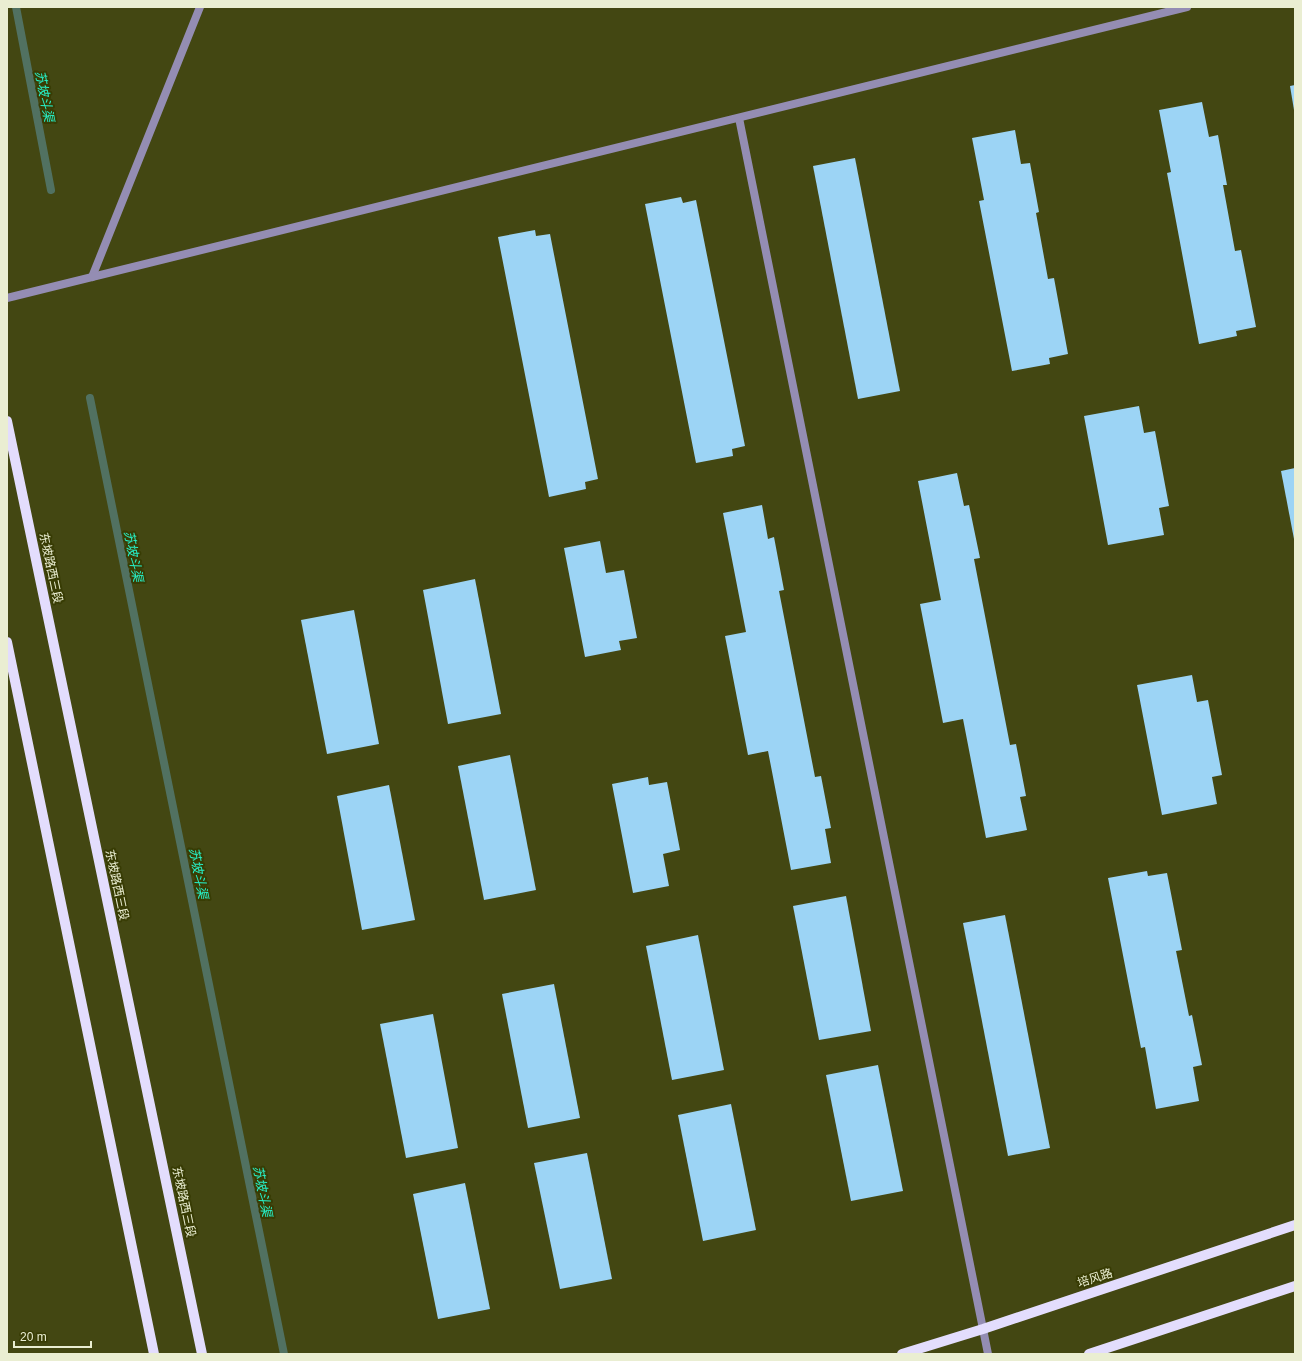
<svg xmlns="http://www.w3.org/2000/svg" width="1302" height="1361" font-family="Helvetica,'Noto Sans SC',sans-serif">
  <rect width="100%" height="100%" fill="#434712"/>
  <g fill="none" stroke-linecap="round" stroke-linejoin="round">
    <g stroke="#517161" stroke-width="8">
      <path d="M16 7 51 190"/>
      <path d="M90 398 284 1354"/>
    </g>
  </g>
  <g fill="#9cd4f5">
    <path d="M1295 85V110H1294L1290 86Z"/>
    <path d="M1202 102 1209 137 1218 135 1227 185H1223L1235 251 1241 250 1256 327 1236 331 1237 336 1199 344 1167 173 1171 172 1159 110Z"/>
    <path d="M1015 130 1021 164 1030 163 1039 212 1036 213 1048 279 1054 278 1068 354 1049 358 1050 364 1012 371 979 201 984 200 972 138Z"/>
    <path d="M855 158 900 391 858 399 813 166Z"/>
    <path d="M681 197 683 203 696 200 745 446 732 449 733 456 696 463 645 204Z"/>
    <path d="M535 230 536 236 550 234 598 479 585 482 586 489 549 497 498 237Z"/>
    <path d="M1139 406 1144 433 1155 431 1169 506 1159 508 1164 535 1108 545 1084 416Z"/>
    <path d="M1295 468V539H1294L1281 471Z"/>
    <path d="M957 473 964 506 969 505 980 558 974 559 1010 745 1016 744 1026 796 1020 797 1027 830 986 838 963 719 943 723 920 604 941 600 918 481Z"/>
    <path d="M762 505 768 539 774 537 784 590 779 591 815 777 821 776 831 828 825 829 831 863 791 870 768 751 748 755 725 636 746 632 723 513Z"/>
    <path d="M600 541 606 573 624 570 637 638 619 641 621 650 585 657 564 548Z"/>
    <path d="M475 579 501 714 448 724 423 590Z"/>
    <path d="M354 610 379 744 327 754 301 620Z"/>
    <path d="M1192 675 1197 702 1208 700 1222 775 1212 777 1217 804 1162 815 1137 685Z"/>
    <path d="M510 755 536 890 484 900 458 766Z"/>
    <path d="M648 777 649 785 667 782 680 850 663 854 669 886 633 893 612 784Z"/>
    <path d="M389 785 415 920 362 930 337 796Z"/>
    <path d="M1147 871 1148 876 1167 873 1182 950 1176 951 1189 1016 1192 1015 1202 1065 1193 1067 1199 1101 1156 1109 1145 1047 1141 1048 1108 878Z"/>
    <path d="M846 896 871 1031 819 1040 793 906Z"/>
    <path d="M1005 915 1050 1148 1008 1156 963 923Z"/>
    <path d="M698 935 724 1070 672 1080 646 946Z"/>
    <path d="M554 984 580 1118 528 1128 502 994Z"/>
    <path d="M433 1014 458 1148 406 1158 380 1024Z"/>
    <path d="M878 1065 903 1191 851 1201 826 1075Z"/>
    <path d="M731 1104 756 1230 703 1241 678 1115Z"/>
    <path d="M587 1153 612 1279 560 1289 534 1163Z"/>
    <path d="M465 1183 490 1309 438 1319 413 1194Z"/>
  </g>
  <g fill="none" stroke-linecap="round" stroke-linejoin="round">
    <path stroke="#948db3" stroke-width="8" d="M739 118 983 1329"/>
    <g stroke="#948db3" stroke-width="8">
      <path d="M92 277 200 7"/>
      <path d="M7 298 1187 7"/>
      <path d="M983 1329 988 1354"/>
    </g>
    <g stroke="#e3ddfd" stroke-width="10">
      <path d="M7 421 202 1354"/>
      <path d="M7 642 154 1354"/>
      <path d="M902 1354 983 1329 1295 1225"/>
      <path d="M1089 1354 1295 1286"/>
    </g>
  </g>
  <g text-anchor="middle" stroke-width="4" stroke-linejoin="round" paint-order="stroke">
    <g font-size="12" fill="#eaeed2" stroke="#383c04">
      <text transform="translate(51 568) rotate(78)" y="4">东坡路西三段</text>
      <text transform="translate(117 885) rotate(78)" y="4">东坡路西三段</text>
      <text transform="translate(184 1202) rotate(78)" y="4">东坡路西三段</text>
      <text transform="translate(1095 1278) rotate(-18)" y="4">培风路</text>
    </g>
    <g font-size="13" font-style="italic" fill="#27efc6" stroke="#383c04">
      <text transform="translate(45 96) rotate(79)" y="5">苏坡斗渠</text>
      <text transform="translate(134 556) rotate(79)" y="5">苏坡斗渠</text>
      <text transform="translate(199 873) rotate(79)" y="5">苏坡斗渠</text>
      <text transform="translate(263 1191) rotate(79)" y="5">苏坡斗渠</text>
    </g>
  </g>
  <rect width="1302" height="1361" fill="none" stroke="#eaeed2" stroke-width="16"/>
  <path d="M14 1341v6h77v-6" fill="none" stroke="#eaeed2" stroke-width="2"/>
  <text x="20" y="1341" font-size="12" fill="#eaeed2" stroke="#383c04" stroke-width="3" paint-order="stroke">20 m</text>
</svg>
